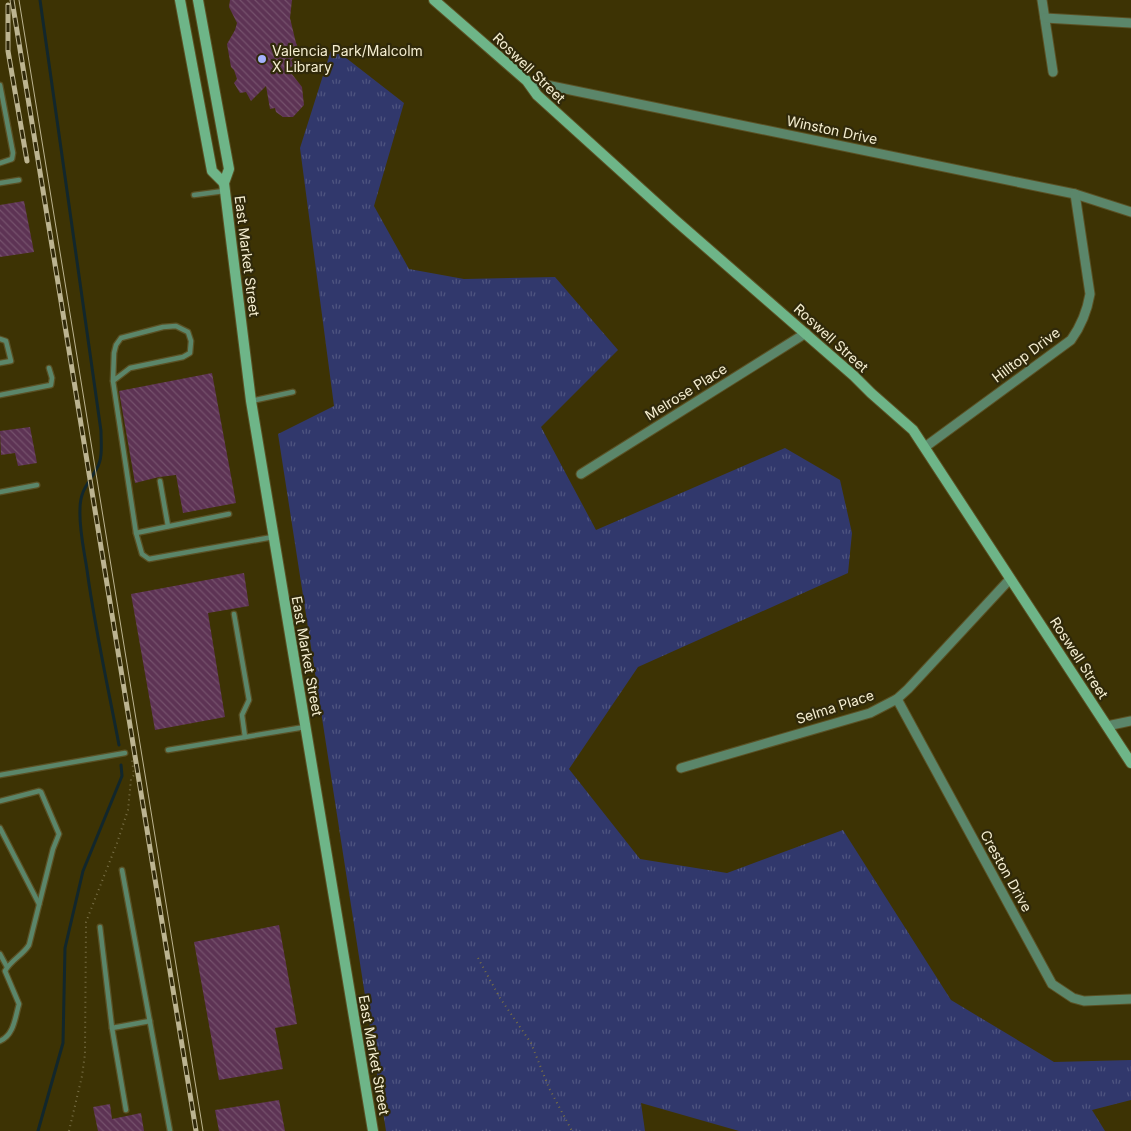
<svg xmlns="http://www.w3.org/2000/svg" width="1131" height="1131" font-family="Inter,sans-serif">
  <defs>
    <pattern id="grass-tufts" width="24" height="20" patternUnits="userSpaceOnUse" patternTransform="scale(1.25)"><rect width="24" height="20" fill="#31386c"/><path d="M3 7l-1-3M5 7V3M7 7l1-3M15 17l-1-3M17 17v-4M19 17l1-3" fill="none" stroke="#4f5580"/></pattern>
    <pattern id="building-back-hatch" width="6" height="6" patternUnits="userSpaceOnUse" patternTransform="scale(1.25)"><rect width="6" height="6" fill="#5d3354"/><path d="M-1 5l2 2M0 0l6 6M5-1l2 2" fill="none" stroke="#75516c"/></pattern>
  </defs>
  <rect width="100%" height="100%" fill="#3d3304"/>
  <path fill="url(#grass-tufts)" d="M332 47 404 103 374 206 409 269 464 279 555 277 618 350 541 427 596 530 785 448 840 480 852 533 848 573 638 667 569 769 640 859 727 873 843 830 951 1000 1054 1062 1131 1060V1100L1092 1110 1105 1131H739L641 1103 645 1131H386L278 434 334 406 300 148Z"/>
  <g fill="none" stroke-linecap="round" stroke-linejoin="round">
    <g stroke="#12272c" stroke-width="3">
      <path d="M40 0 101 431C101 443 103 458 97 468 89 483 80 490 80 509 79 529 84 550 87 570 95 629 108 687 119 745"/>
      <path d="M38 1131 63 1043 65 948 83 871 122 776 121 765"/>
    </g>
  </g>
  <g fill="url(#building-back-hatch)">
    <path d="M230 0H292L290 18 296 43 301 53 291 60 294 65 288 69 302 87 304 105 293 117H283L276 112 275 108 270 109 266 86 251 101 246 92 240 93 234 83 237 79 234 70 231 67 227 44 235 30 237 23 229 7Z"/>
    <path d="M24 201 34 252 0 257V205Z"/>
    <path d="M212 373 236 503 183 513 176 475 159 477 135 483 119 391Z"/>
    <path d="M30 427 37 463 18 466 15 453 1 455 0 431Z"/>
    <path d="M244 573 249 606 208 613 225 717 155 730 131 594Z"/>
    <path d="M279 925 297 1024 275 1028 283 1069 219 1080 194 942Z"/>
    <path d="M279 1100 285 1131H219L215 1110Z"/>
    <path d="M110 1104 112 1119 141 1113 144 1131H98L93 1107Z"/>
  </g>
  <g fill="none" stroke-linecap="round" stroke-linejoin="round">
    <defs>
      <g id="lane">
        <path d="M0 85 13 153 12 159 0 163"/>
        <path d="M0 183 19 180"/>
        <path d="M194 195 224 191"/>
        <path d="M0 339 6 341 11 361 0 363"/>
        <path d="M113 381 130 368 183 357 190 353 191 341 188 332 176 326 163 327 121 338 116 345 114 353 113 381 136 533 142 554 149 559 273 537"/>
        <path d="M0 395 51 385 52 378 49 368"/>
        <path d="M251 401 293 392"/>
        <path d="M160 481 168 526"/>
        <path d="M0 492 37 485"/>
        <path d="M136 533 229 514"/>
        <path d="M234 614 249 700 242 715 245 737"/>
        <path d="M168 750 305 727"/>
        <path d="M0 775 125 753"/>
        <path d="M0 801 39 791 41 792 59 834 53 849 29 945C22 956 12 959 5 971L19 1004C15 1018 14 1035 0 1041"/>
        <path d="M0 828 39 904"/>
        <path d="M122 870 170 1131"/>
        <path d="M100 927 112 1028 150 1021"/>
        <path d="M0 954 7 967"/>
        <path d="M112 1028 126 1110"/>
      </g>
      <g id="street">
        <path d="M1042 0 1053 72"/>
        <path d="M1045 18 1131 23"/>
        <path d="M527 81 1075 194 1131 212"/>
        <path d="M925 447 1071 340C1081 326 1087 312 1090 294L1075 194"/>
        <path d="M581 474 806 333"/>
        <path d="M897 699 1052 984 1073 998 1084 1001 1131 999"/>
        <path d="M1107 726 1131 721"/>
        <path d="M681 768 870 713 897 699 908 689 1010 579"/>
      </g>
      <g id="secondary">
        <path d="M180 0 212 171 224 183"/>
        <path d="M198 0 229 169 224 183 251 401 373 1131"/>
        <path d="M434 0 527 81 537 95 675 220 854 376 871 393 913 430 1131 763"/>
      </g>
    </defs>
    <use href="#lane" stroke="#5a5125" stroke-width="7"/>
    <use href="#street" stroke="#5a5125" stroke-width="11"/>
    <use href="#secondary" stroke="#5a5125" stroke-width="12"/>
    <g stroke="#786f46" stroke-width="2" stroke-dasharray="1 4" stroke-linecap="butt">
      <path d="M478 958 500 998 531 1043 549 1088 572 1131"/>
      <path d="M69 1131 82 1076 85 1054 86 922 117 843 128 810 131 779 134 775 132 760 130 758"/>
    </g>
    <use href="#lane" stroke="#5b866a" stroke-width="4.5"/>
    <use href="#street" stroke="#5b866a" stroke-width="9"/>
    <use href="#secondary" stroke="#6eb588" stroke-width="10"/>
    <path stroke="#bcb491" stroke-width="1" d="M19 0 203 1131"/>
    <defs>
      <g id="rail">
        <path d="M12 0 196 1131"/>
        <path d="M8 5V51L27 161"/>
      </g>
    </defs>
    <use href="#rail" stroke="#bcb491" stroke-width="5"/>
    <use href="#rail" stroke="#30290a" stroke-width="3" stroke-dasharray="9" stroke-linecap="butt"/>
  </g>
  <circle fill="#a4b2fc" stroke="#30290a" stroke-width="2" cx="262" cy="59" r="5"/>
  <g text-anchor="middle" stroke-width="4.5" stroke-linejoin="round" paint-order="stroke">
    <g font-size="14" fill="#f5eed1" stroke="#30290a" text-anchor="start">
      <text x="272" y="56">Valencia Park/Malcolm<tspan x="272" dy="16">X Library</tspan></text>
    </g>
    <g font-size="14" fill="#f5eed1" stroke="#30290a">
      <text transform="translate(529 68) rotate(44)" y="5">Roswell Street</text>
      <text transform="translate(832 130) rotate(12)" y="5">Winston Drive</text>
      <text transform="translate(247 256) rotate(83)" y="5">East Market Street</text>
      <text transform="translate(831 338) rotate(42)" y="5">Roswell Street</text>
      <text transform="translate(1026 355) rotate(-37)" y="5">Hilltop Drive</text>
      <text transform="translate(686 392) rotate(-32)" y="5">Melrose Place</text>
      <text transform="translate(307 656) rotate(80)" y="5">East Market Street</text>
      <text transform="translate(1079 658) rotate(57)" y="5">Roswell Street</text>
      <text transform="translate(835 707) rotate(-18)" y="5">Selma Place</text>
      <text transform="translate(1006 871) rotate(61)" y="5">Creston Drive</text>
      <text transform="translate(374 1055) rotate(80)" y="5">East Market Street</text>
    </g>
  </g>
</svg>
